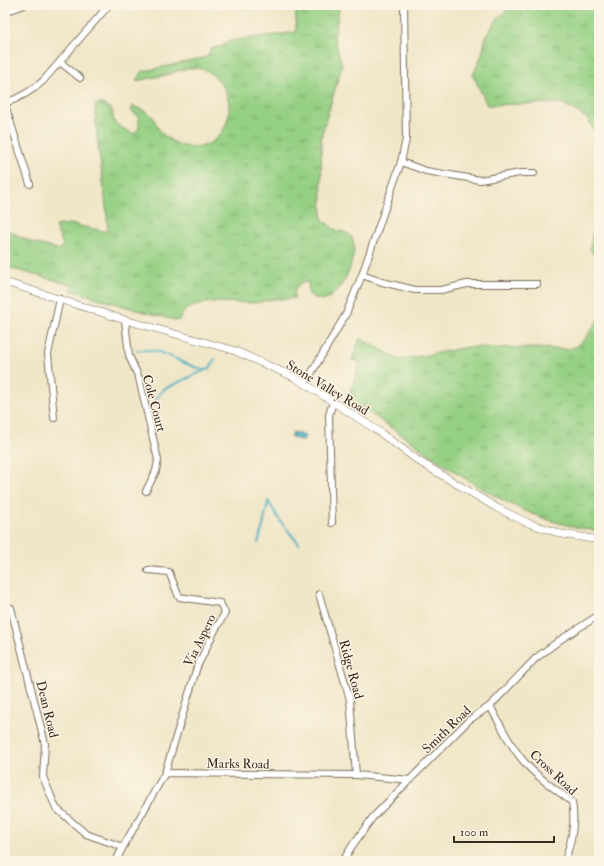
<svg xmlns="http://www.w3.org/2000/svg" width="604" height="866" font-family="'IM FELL Double Pica',serif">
  <defs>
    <pattern id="grass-tufts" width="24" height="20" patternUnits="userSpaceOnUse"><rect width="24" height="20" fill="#96d084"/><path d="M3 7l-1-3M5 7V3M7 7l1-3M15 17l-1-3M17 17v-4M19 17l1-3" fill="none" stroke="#7ca96b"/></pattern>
    <pattern id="water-ripples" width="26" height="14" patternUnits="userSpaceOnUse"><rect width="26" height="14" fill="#46b0c4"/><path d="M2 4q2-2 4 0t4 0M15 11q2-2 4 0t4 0" fill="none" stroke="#3c8f9f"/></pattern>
  </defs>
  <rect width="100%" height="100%" fill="#fcf5e5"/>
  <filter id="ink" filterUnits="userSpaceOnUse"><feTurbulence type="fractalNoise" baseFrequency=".025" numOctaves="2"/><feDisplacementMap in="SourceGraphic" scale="8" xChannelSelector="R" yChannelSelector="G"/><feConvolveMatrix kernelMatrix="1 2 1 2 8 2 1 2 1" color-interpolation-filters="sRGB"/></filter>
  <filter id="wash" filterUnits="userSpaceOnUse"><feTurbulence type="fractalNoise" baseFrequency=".012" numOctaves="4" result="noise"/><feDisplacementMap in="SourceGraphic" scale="16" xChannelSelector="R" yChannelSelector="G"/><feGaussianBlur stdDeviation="0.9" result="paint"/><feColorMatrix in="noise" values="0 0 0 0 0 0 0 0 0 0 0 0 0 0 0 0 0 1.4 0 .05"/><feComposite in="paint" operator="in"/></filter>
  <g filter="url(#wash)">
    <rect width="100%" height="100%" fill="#f0e6c8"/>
    <g fill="url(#grass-tufts)" stroke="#687d51">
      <path d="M296 5H338L339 9 334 37 342 65 321 137 322 218C326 222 331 228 336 230 343 233 348 231 352 238 362 254 334 319 309 294L308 282H302L295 289 294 298 286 299H273L255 303 210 302 200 304 186 309 178 321 123 306 71 290 72 285 5 267V229L31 242 59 250 63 245 55 226 70 224 108 232C106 189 96 147 95 105L101 103 112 110 114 121 117 125 134 134 139 128V117L131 111 133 106C137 108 149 112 152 116 154 117 155 122 156 124 161 135 170 141 181 145 221 158 245 108 217 79 212 73 204 68 196 68 186 67 176 72 166 75 157 77 146 79 136 81L141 72 207 57 211 48 223 46 229 41 296 32Z"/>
      <path d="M539 5H599V139L587 118 562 103 487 105 473 75 482 54 487 34 498 18 510 8Z"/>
      <path d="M599 201V263L590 249Z"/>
      <path d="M599 318V531C501 520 429 449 348 399L360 362 352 360 360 338 400 360 468 347 570 349C586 342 590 332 599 318Z"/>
    </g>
    <path fill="url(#water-ripples)" stroke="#406d71" d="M293 432 305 436 303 441 291 437Z"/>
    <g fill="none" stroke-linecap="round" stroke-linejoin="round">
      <g stroke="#46b0c4" stroke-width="2">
        <path d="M137 351C160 345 180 365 202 369L203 371 210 368 215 359"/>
        <path d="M156 399 164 389 203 371"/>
        <path d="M268 501 281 522 299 544"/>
        <path d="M258 543 263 526 268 502"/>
      </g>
    </g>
  </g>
  <g filter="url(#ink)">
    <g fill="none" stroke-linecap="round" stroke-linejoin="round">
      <defs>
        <g id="minor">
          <path d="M5 12 24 5"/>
          <path d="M60 62 80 78"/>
          <path d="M5 103C20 98 31 92 43 81L109 5"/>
          <path d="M5 105 30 184"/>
          <path d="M401 162 426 171 480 180 520 173H534"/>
          <path d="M362 275 382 282 415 290H441L467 284H537"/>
          <path d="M125 320 129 356 139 378 158 460 156 471 146 491"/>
          <path d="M305 384 346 314 362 275 401 162 406 139 404 5"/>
          <path d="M54 418 48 354 60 299"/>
          <path d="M332 523 329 415 333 402"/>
          <path d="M148 570 169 572 179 597 220 603 225 613 215 630 197 667 165 773"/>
          <path d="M319 594 350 700 356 775"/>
          <path d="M11 608 45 744 43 777 56 808 86 834 123 847"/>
          <path d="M490 706C501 726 511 747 526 764 539 779 557 790 572 802 576 823 571 842 565 861"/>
          <path d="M116 861 123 847 165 773 356 775 411 780"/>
          <path d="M343 861 352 846 373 817 469 720 490 706 536 658 560 640 599 615"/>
        </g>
        <path id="tertiary" d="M5 282 125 320 233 350 296 378 378 431 420 462 497 508 528 523 562 534 599 540"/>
      </defs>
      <use href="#minor" stroke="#7a6c5a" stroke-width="8"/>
      <use href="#tertiary" stroke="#7a6c5a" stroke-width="8"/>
      <use href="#minor" stroke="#fff" stroke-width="6"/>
      <use href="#tertiary" stroke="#fff" stroke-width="7"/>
    </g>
  </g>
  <g text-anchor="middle" stroke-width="3" stroke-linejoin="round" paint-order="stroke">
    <g font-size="13" fill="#3b2a1e" stroke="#fcf5e5">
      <text transform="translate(328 387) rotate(31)" y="5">Stone Valley Road</text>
      <text transform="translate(155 403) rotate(75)" y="5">Cole Court</text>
      <text transform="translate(199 640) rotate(-64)" y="5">Via Aspero</text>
      <text transform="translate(352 669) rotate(75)" y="5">Ridge Road</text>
      <text transform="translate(48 709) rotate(76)" y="5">Dean Road</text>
      <text transform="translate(446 729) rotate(-44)" y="5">Smith Road</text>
      <text transform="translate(238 763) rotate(1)" y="5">Marks Road</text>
      <text transform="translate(554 772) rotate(43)" y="5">Cross Road</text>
    </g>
  </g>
  <rect width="604" height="866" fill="none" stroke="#fcf5e5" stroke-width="20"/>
  <path d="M454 836v6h100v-6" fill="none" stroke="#3b2a1e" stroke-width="2"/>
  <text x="460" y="836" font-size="12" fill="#3b2a1e" stroke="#fcf5e5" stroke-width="3" paint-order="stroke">100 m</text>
</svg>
